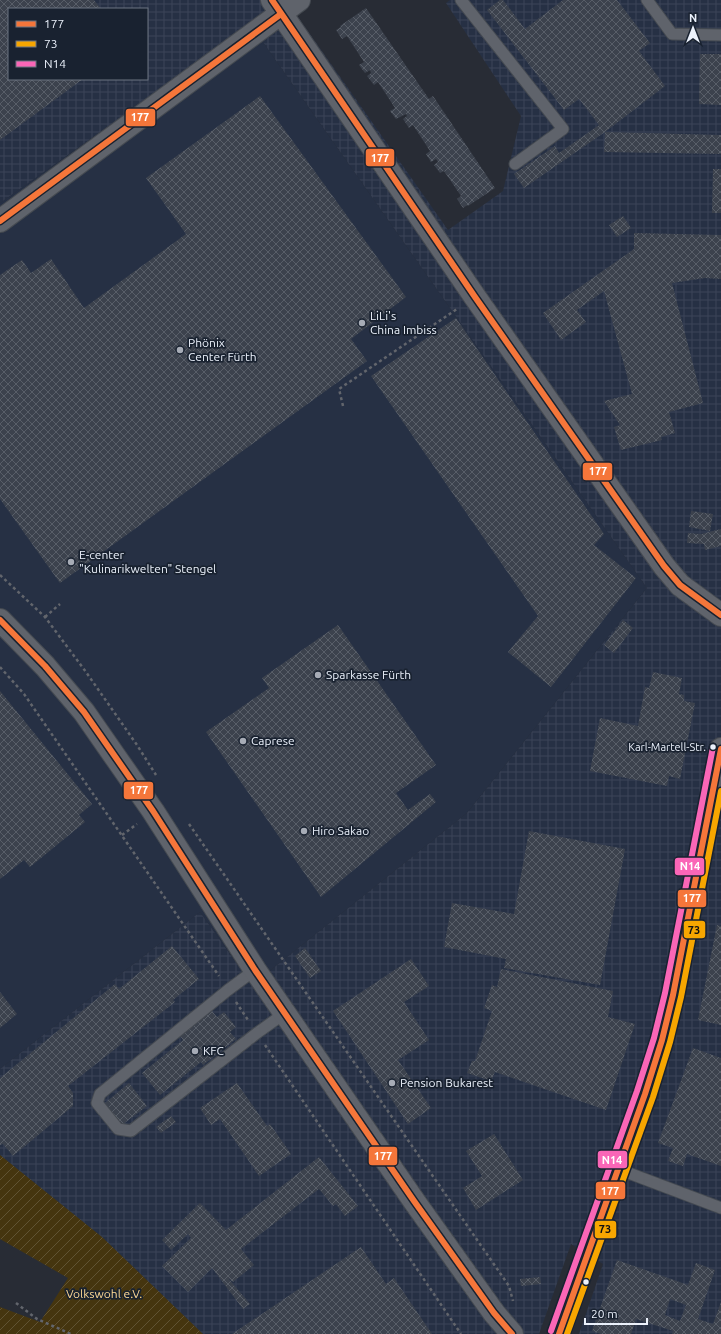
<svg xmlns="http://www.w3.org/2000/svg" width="721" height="1334" font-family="Ubuntu,sans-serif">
  <defs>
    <pattern id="industrial-grid" width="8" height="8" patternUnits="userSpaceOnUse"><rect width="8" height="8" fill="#263044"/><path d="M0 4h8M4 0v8" fill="none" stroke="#3b4457"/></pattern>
    <pattern id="garden-furrows" width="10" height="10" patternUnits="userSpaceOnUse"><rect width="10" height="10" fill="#45350f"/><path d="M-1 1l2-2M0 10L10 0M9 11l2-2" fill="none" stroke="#605333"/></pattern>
    <pattern id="building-cross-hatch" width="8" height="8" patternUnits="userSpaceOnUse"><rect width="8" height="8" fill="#3c424d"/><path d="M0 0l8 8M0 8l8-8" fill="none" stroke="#585e68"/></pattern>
  </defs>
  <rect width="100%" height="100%" fill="#282c35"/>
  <path fill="#263044" d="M251 25 647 588 467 813 252 985 200 912 0 1069V203Z"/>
  <path fill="url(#industrial-grid)" fill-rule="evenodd" d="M0 0H286L448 230 503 191 521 116 446 3 450 0H721V1334H579L603 1264 571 1244 539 1334H202L0 1155V1069L200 912 252 985 467 813 647 588 251 25 0 203ZM9 9H147V79H9Z"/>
  <path fill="url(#garden-furrows)" d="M0 1155 102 1237 203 1334H0V1307L40 1322 68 1278 0 1239Z"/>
  <g fill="url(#building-cross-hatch)" fill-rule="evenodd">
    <path d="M0 0H94L101 9H9V79H83L0 140Z"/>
    <path d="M500 0H503L525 29 563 0H617L650 43 639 51 665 86 605 132 721 135V154L604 152 605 132 524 188 514 174 555 146 559 153 599 125 579 99 564 110 487 10Z"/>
    <path d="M366 8 429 99 433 96 495 188 468 206 467 205 463 208 457 199 461 196 444 171 440 173 434 165 438 162 436 159 431 162 426 154 430 151 413 125 409 128 403 119 407 116 406 114 396 119 390 111 395 108 378 82 374 85 367 76 371 73 370 70 365 73 359 65 364 62 347 36 342 39 336 30 341 27 340 26Z"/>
    <path d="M700 54H721V105L699 104Z"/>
    <path d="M260 96 406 297 351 339 367 361 60 583 0 499V275L22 260 31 273 51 259 84 308 186 234 146 178Z"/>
    <path d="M713 169H721V213H712Z"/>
    <path d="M623 216 631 228 617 237 609 225Z"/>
    <path d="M634 233 721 235V279L705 278 672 283 703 403 669 412 675 433 661 437 662 440 621 450 614 427 620 425 604 401 632 394 604 291 577 310 586 322 561 340 543 313 634 249Z"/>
    <path d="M456 318 604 534 594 545 636 578 551 687 508 652 538 616 371 376Z"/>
    <path d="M691 511 713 514 710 531 689 527Z"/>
    <path d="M721 529V546L705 550 704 544 687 543 688 533 701 534Z"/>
    <path d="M623 620 633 628 614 653 604 645Z"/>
    <path d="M338 625 436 765 396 793 408 810 430 794 436 802 321 897 206 732 269 688 262 678Z"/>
    <path d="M653 672 682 678 679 694 684 695V701L695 703 680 779 669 776 667 786 590 771 600 718 638 726 645 687 649 688Z"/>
    <path d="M0 691 92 804 79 815 85 822 30 867 24 860 0 879Z"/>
    <path d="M529 831 625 849 600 985 504 968 506 959 444 947 452 903 514 914Z"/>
    <path d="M717 925 721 926V1025L698 1020Z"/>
    <path d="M172 946 199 979 173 1000 175 1002 68 1086 73 1093V1106L13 1156 3 1144 0 1145V1078L115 984 119 989Z"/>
    <path d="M305 948 321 971 310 978 295 956Z"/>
    <path d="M411 959 429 986 404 1002 429 1040 398 1060 431 1108 408 1124 333 1011Z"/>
    <path d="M501 969 613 991 608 1017 635 1024 606 1110 495 1072 491 1081 467 1073 472 1061H475L492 1011 484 1008 492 985 497 987Z"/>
    <path d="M0 992 17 1014 0 1028Z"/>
    <path d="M212 1011 217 1017 224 1012 236 1027 230 1032 236 1039 203 1065 201 1062 160 1095 142 1073 183 1040 180 1036Z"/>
    <path d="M693 1048 721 1058V1166L687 1154 683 1166 668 1161 673 1148 658 1143Z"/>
    <path d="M129 1083 147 1106 122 1125 105 1103Z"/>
    <path d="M237 1083 267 1126 270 1124 291 1154 259 1176 220 1119 211 1125 200 1108Z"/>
    <path d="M171 1116 176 1122 161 1133 156 1127Z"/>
    <path d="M494 1134 523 1180 476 1210 463 1188 482 1176 466 1151Z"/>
    <path d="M319 1157 358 1206 345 1216 336 1204 333 1206 319 1189 241 1249 254 1265 233 1282 228 1278 250 1304 243 1309 212 1268 188 1292 162 1266 191 1238 188 1234 171 1250 162 1240 200 1203 226 1230Z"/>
    <path d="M361 1247 386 1284 394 1278 432 1334H232Z"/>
    <path d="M617 1260 688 1285 696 1263 715 1270 698 1319 713 1324 721 1302V1334H672L673 1331 636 1319 631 1334H601L592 1331ZM670 1299 686 1305 680 1321 665 1315Z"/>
    <path d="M540 1277 541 1284 521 1286 520 1279Z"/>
  </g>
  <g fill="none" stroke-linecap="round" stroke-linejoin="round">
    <defs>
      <g id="service">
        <path d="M461 0 563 129 515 164"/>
        <path d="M647 0 672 34 721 35"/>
        <path d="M255 970 228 990 100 1094 97 1103 118 1129 131 1131 257 1033 285 1013"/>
        <path d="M618 1169 721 1208"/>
      </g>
      <path id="minor" d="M272 0 475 297 664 566 680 585 721 615"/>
      <path id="tertiary" d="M0 620 45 666 84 712 116 758 153 811 255 970 414 1201 494 1313 512 1334"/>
      <g id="secondary">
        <path d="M0 221 299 0"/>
        <path d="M559 1334 645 1094 662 1040 673 995 721 749"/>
      </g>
    </defs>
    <use href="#service" stroke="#454a51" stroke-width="13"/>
    <use href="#minor" stroke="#454a51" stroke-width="24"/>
    <use href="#tertiary" stroke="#454a51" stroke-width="24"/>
    <use href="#secondary" stroke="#454a51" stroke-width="24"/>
    <g stroke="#62656c" stroke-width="2.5" stroke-dasharray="3 3" stroke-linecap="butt">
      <path d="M343 406 339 389 457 309"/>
      <path d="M0 575 45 617 86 672 137 745 156 775"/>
      <path d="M45 617 60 604"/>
      <path d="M0 667 24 694 219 976"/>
      <path d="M189 824 509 1286 513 1301"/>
      <path d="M122 835 137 824"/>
      <path d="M236 1002 248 1020"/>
      <path d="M265 1045 461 1334"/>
      <path d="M16 1303 37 1319 71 1334"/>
    </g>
    <use href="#service" stroke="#5f636b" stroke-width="11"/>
    <use href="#minor" stroke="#5f636b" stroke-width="22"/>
    <use href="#tertiary" stroke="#5f636b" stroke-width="22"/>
    <use href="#secondary" stroke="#5f636b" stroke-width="22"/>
    <defs>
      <g id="bus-1">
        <path d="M272 0 475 297 664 566 680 585 721 615"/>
        <path d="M0 221 281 14"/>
        <path d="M0 620 45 666 84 712 153 811 255 970 414 1201 494 1313 512 1334"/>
        <path d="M559 1334 645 1094 662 1040 673 995 721 749"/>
      </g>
      <path id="bus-2" d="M567 1334 653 1097 670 1042 681 997 721 791"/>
      <path id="bus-3" d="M551 1331 637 1091 654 1038 665 993 713 747"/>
    </defs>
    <use href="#bus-1" stroke="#192230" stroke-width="9"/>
    <use href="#bus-2" stroke="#192230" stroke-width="9"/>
    <use href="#bus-3" stroke="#192230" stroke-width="9"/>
    <use href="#bus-1" stroke="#f5763a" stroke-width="6"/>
    <use href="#bus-2" stroke="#f7a600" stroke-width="6"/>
    <use href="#bus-3" stroke="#fa66b7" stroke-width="6"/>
  </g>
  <g fill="#a7acb6" stroke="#192230" stroke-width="1.5">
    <circle cx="362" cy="323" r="4"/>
    <circle cx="180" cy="350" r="4"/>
    <circle cx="71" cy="562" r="4"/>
    <circle cx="318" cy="675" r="4"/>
    <circle cx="243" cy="741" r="4"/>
    <circle cx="304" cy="831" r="4"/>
    <circle cx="195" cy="1051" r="4"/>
    <circle cx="392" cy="1083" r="4"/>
  </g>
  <g fill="#ebf1fb" stroke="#192230" stroke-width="1.5">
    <circle cx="713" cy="747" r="3.5"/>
    <circle cx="586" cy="1282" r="3.5"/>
  </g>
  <g text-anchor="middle" stroke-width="3.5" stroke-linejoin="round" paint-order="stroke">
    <g font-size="11" fill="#ebf1fb" stroke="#192230" text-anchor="end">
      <text x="706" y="751">Karl-Martell-Str.</text>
    </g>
    <g font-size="12" fill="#ebf1fb" stroke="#192230" text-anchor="start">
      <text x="370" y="320">LiLi's<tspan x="370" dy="14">China Imbiss</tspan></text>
      <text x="188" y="347">Phönix<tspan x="188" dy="14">Center Fürth</tspan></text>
      <text x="79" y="559">E-center<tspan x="79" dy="14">"Kulinarikwelten" Stengel</tspan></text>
      <text x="326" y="679">Sparkasse Fürth</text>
      <text x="251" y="745">Caprese</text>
      <text x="312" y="835">Hiro Sakao</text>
      <text x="203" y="1055">KFC</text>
      <text x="400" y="1087">Pension Bukarest</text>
    </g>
    <g font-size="12" fill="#ffd993" stroke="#192230">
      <text x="104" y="1298">Volkswohl e.V.</text>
    </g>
  </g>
  <g stroke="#192230" stroke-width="1.5">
    <rect x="125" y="108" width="31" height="19" rx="4" fill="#f5763a"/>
    <rect x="365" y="148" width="30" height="19" rx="4" fill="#f5763a"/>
    <rect x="582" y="462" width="31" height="19" rx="4" fill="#f5763a"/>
    <rect x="123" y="781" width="31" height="19" rx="4" fill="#f5763a"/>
    <rect x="674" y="857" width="31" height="19" rx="4" fill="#fa66b7"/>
    <rect x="677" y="889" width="30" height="19" rx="4" fill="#f5763a"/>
    <rect x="683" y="920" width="23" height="19" rx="4" fill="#f7a600"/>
    <rect x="368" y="1146" width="30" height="20" rx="4" fill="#f5763a"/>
    <rect x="597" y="1150" width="31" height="19" rx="4" fill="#fa66b7"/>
    <rect x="595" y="1181" width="31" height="19" rx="4" fill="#f5763a"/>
    <rect x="594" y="1220" width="23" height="19" rx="4" fill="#f7a600"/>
  </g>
  <g font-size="11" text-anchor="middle" font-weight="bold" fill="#fff">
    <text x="140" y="121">177</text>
    <text x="380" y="162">177</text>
    <text x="598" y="475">177</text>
    <text x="139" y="794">177</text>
    <text x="690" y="870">N14</text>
    <text x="692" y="902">177</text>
    <text x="383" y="1160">177</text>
    <text x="612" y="1164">N14</text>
    <text x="610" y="1195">177</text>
  </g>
  <g font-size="11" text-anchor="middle" font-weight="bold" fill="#111">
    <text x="694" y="934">73</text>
    <text x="605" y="1233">73</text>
  </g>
  <rect x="8" y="8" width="140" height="72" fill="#192230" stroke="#6d7581"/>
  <rect x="16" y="21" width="20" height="6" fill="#f5763a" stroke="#6d7581"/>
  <text x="44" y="28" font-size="12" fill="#ebf1fb">177</text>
  <rect x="16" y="41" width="20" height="6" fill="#f7a600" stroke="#6d7581"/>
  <text x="44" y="48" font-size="12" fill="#ebf1fb">73</text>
  <rect x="16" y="61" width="20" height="6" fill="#fa66b7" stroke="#6d7581"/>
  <text x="44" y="68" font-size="12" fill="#ebf1fb">N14</text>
  <g transform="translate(693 28)" stroke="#192230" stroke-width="3" paint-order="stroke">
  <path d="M0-3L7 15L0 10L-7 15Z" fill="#ebf1fb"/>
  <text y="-6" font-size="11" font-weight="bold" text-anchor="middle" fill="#ebf1fb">N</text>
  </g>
  <path d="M585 1318v6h62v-6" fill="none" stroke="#ebf1fb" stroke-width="2"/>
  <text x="591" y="1318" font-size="12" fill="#ebf1fb" stroke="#192230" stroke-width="3" paint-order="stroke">20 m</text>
</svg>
